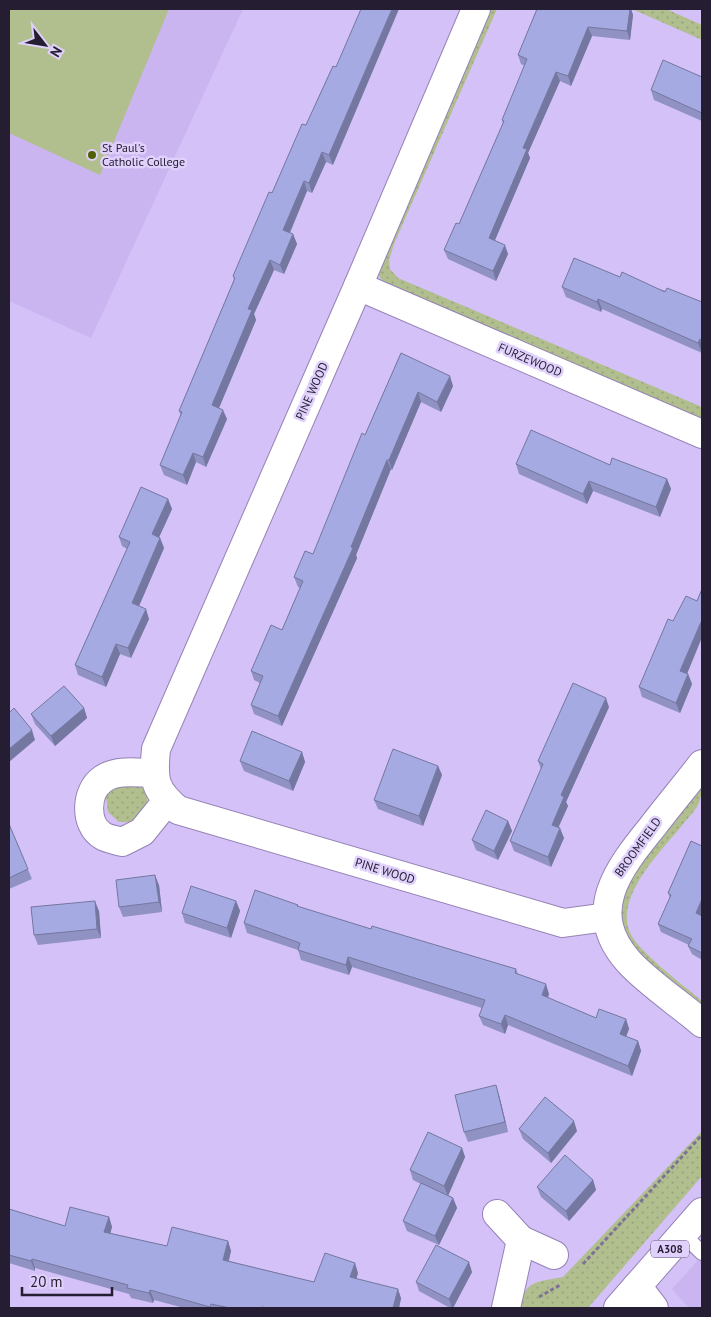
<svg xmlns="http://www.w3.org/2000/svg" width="711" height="1317" font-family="'PT Sans',sans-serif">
  <defs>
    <pattern id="grass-dots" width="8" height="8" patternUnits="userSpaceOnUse" patternTransform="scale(1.25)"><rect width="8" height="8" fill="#b1bf8f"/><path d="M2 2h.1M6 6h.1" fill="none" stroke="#98a47c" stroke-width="1.8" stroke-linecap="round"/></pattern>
  </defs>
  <rect width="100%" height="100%" fill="#d4c1f7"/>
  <g fill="#cbb5f0">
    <path d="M9 9H243L91 338 9 301Z"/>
    <path d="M702 1256V1308H689L672 1289Z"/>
  </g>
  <g fill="url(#grass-dots)">
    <path d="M487 9H497L394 244 389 260 390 269 398 278 702 407V420L387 287 379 276 376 267Z"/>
    <path d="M632 9H666L702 25V40Z"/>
    <path d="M702 782C702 807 695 809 680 828 660 852 617 895 629 930 635 950 685 986 702 1001V1012L640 958 625 939 619 913 628 879Z"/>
    <path d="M140 784 147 792V808L135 822H119L108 812 106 797 115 785Z"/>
    <path d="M702 1131V1176L588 1308H518C528 1279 534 1283 563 1277Z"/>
  </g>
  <path fill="#b1bf8f" d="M9 9H169L100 175 9 133Z"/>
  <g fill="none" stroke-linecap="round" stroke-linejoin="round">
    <defs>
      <path id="lane" d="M683 1234 702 1253"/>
      <g id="street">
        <path d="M476 9 358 286 156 749C153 780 154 790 178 810L563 923 607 917"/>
        <path d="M358 286 702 434"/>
        <path d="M702 764C686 785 669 805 653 826 618 869 584 912 629 962 647 982 681 1005 702 1023"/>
        <path d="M153 773C138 773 117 769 103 779 85 791 84 825 103 836 108 839 116 840 122 842L142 832 167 801"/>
        <path d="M497 1214 521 1240 554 1255"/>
        <path d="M637 1286 654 1308"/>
        <path d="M506 1308 521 1240"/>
      </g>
      <path id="highway" d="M618 1308 702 1212"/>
    </defs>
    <use href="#lane" stroke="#9583b5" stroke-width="16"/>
    <use href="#street" stroke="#9583b5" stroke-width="30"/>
    <use href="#highway" stroke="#9583b5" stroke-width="30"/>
    <g stroke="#7f7297" stroke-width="3" stroke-dasharray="4 2.5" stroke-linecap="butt">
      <path d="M583 1264 702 1135"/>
      <path d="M539 1297 560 1285"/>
    </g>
    <use href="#lane" stroke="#fff" stroke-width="14"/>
    <use href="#street" stroke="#fff" stroke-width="28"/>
    <use href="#highway" stroke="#fff" stroke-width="28"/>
  </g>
  <g fill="#8f92c3">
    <path d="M537 9H631L633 15 630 40 592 36 571 86 560 81 528 153 530 158 495 240 508 254 496 281 448 259 444 250 459 224 503 124 502 120 525 66 521 64 518 55Z"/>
    <path d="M333 66V165L326 162 312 193 307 191 290 233 293 234 297 244 284 274 274 270 254 314 256 320 219 408 227 419 206 467 196 462 187 485 164 475 160 465 181 416 179 411 234 280 233 276 272 193 306 125Z"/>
    <path d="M702 77V121L654 100 651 90Z"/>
    <path d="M620 277 702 302V353L602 309 601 312 566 297 562 287Z"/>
    <path d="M401 353 453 386 441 412 421 402 392 470 391 469 356 555 357 558 282 726 254 714 251 705 260 683 254 680 251 671 282 630 300 588 298 587 294 577 313 554Z"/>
    <path d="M516 464 610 465 667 479 671 489 660 517 593 491 587 504 519 474Z"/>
    <path d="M168 499 172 509 159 537 160 538 164 548 139 606 149 619 131 658 120 654 106 687 78 675 75 665 127 549 122 546 119 537Z"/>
    <path d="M702 589V637L687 674H688L692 684 680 713 642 697 639 687 673 621 697 601Z"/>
    <path d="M609 707 566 802 568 806 558 828 564 838 551 867 514 851 510 841 541 769 538 761Z"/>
    <path d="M84 708 87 718 55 746 35 724 31 714Z"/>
    <path d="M302 752 305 762 293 791 244 771 240 761Z"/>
    <path d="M438 766 442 775 423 826 378 809 374 800Z"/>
    <path d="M508 821 512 831 498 860 476 850 472 840Z"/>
    <path d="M9 824 32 879 9 889Z"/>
    <path d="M691 841 702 916V960L692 954 688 946 689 945 661 932 658 924 670 898 668 893Z"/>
    <path d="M159 885 162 912 123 917 119 907Z"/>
    <path d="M236 901 240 911 231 938 185 923 182 913Z"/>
    <path d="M298 905 299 907 371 929 516 969 518 974 549 994 548 998 596 1018 626 1019 629 1029 626 1037 638 1041 641 1051 632 1076 508 1025 505 1034 483 1025 479 1016 482 1008 352 967 349 975 301 960 298 950 247 933 244 923Z"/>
    <path d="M99 911 101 938 38 945 34 935Z"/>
    <path d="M499 1095 508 1132 468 1142 464 1132Z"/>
    <path d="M519 1129 577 1131 551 1163 523 1139Z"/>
    <path d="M462 1148 465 1157 448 1195 453 1198 457 1208 439 1245 407 1231 403 1221 421 1184 413 1180 410 1170Z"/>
    <path d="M593 1180 596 1190 569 1221 541 1197 537 1187Z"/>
    <path d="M9 1209 65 1226 109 1217 112 1227 110 1233 167 1246 228 1241 231 1251 229 1261 314 1282 358 1273 356 1279 401 1298 399 1308H184L154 1300 153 1303 131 1298 129 1294 35 1268V1271L9 1263Z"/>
    <path d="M472 1272 453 1308H450L419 1291 416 1282Z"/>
  </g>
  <g fill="#74779f">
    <path d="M392 9H399L333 165 329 155Z"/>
    <path d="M630 9H631L633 15 630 40 627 31Z"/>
    <path d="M588 27 592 36 571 86 568 76Z"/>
    <path d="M556 72 560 81 528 153 530 158 492 247 489 238 523 148Z"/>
    <path d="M322 152 326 162 312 193 309 183Z"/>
    <path d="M304 181 307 191 287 239 283 230Z"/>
    <path d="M293 234 297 244 284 274 280 265Z"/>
    <path d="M505 245 508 254 496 281 493 271Z"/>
    <path d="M270 260 274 270 254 314 256 320 216 415 212 405 248 309Z"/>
    <path d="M598 299 602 309 601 312 597 302Z"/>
    <path d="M700 339 702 346V353L698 343Z"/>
    <path d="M450 376 453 386 441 412 437 402Z"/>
    <path d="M418 392 421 402 392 470 389 460Z"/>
    <path d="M223 410 227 419 206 467 203 457Z"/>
    <path d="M193 453 196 462 187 485 183 475Z"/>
    <path d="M387 460 391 469 356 555 357 558 282 726 278 716 351 547Z"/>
    <path d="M667 479 671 489 660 517 656 507Z"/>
    <path d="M589 481 593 491 587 504 583 494Z"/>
    <path d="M168 499 172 509 156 544 152 534Z"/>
    <path d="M160 538 164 548 136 613 132 603Z"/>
    <path d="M146 609 149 619 131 658 128 648Z"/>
    <path d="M701 622 702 627V637L684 681 680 671Z"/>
    <path d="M116 644 120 654 106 687 102 677Z"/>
    <path d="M688 674 692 684 680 713 676 703Z"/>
    <path d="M606 698 609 707 566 802 568 806 555 835 552 825 561 795Z"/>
    <path d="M84 708 87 718 55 746 51 736Z"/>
    <path d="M32 730 35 740 9 762V749Z"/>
    <path d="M302 752 305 762 293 791 289 781Z"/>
    <path d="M438 766 442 775 423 826 419 816Z"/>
    <path d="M508 821 512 831 498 860 494 851Z"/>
    <path d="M560 828 564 838 551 867 548 857Z"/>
    <path d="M155 875 159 885 162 912 159 902Z"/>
    <path d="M702 899V914L699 921 696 913Z"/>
    <path d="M95 901 99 911 101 938 97 929Z"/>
    <path d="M236 901 240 911 231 938 227 928Z"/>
    <path d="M348 957 352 967 349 975 346 965Z"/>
    <path d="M546 984 549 994 545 1005 542 995Z"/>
    <path d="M505 1015 508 1025 505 1034 501 1024Z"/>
    <path d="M626 1019 629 1029 623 1044 620 1034Z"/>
    <path d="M638 1041 641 1051 632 1076 628 1066Z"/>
    <path d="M496 1085 499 1095 508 1132 505 1122Z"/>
    <path d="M574 1121 577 1131 551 1163 548 1153Z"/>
    <path d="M462 1148 465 1157 448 1196 444 1186Z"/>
    <path d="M593 1180 596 1190 569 1221 566 1211Z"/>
    <path d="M453 1198 457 1208 439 1245 435 1236Z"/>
    <path d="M109 1217 112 1227 108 1242 104 1232Z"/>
    <path d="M228 1241 231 1251 226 1270 223 1260Z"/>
    <path d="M32 1259 35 1268V1271L31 1261Z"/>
    <path d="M469 1262 472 1272 453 1308H452L449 1299Z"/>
    <path d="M355 1263 358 1273 354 1287 350 1277Z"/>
    <path d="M398 1289 401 1298 399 1308H393Z"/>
    <path d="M150 1290 154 1300 153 1303 149 1293Z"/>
  </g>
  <g fill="#a6aae3" stroke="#74779f">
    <path d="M361 9H392L329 155 322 152 309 183 304 181 283 230 293 234 280 265 270 260 248 309 252 310 212 405 223 410 203 457 193 453 183 475 160 465 182 412 179 411 235 278 233 276 269 192 272 193 302 124 306 125 333 66 336 67Z"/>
    <path d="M537 9H630L627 31 588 27 568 76 556 72 523 148 527 149 489 238 505 245 493 271 444 250 456 223 459 224 504 121 502 120 527 59 518 55Z"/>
    <path d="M663 60 702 77V113L651 90Z"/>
    <path d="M574 258 620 277 622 272 665 292 667 288 702 302V340L700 339 698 343 598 299 597 302 562 287Z"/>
    <path d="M401 353 450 376 437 402 418 392 389 460H387L351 547 353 548 278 716 251 705 263 676 251 671 271 625 282 630 303 581 294 577 305 551 313 554 362 433 365 435Z"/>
    <path d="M531 430 610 465 612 458 667 479 656 507 589 481 583 494 516 464Z"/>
    <path d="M141 487 168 499 152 534 160 538 132 603 146 609 128 648 116 644 102 677 75 665 130 542 119 537Z"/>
    <path d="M702 589V623L701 622 680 671 688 674 676 703 639 687 668 619 673 621 686 596 697 601Z"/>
    <path d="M573 683 606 698 561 795 564 797 552 825 560 828 548 857 510 841 543 764 538 761Z"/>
    <path d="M64 686 84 708 51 736 31 714Z"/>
    <path d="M14 708 32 730 9 749V713Z"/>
    <path d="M252 731 302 752 289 781 240 761Z"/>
    <path d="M393 749 438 766 419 816 374 800Z"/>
    <path d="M486 810 508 821 494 851 472 840Z"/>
    <path d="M9 824 28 869 9 878Z"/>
    <path d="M691 841 702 846V899L696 913 702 916V953L688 946 692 939 658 924 671 895 668 893Z"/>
    <path d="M155 875 159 902 119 907 116 880Z"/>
    <path d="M191 886 236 901 227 928 182 913Z"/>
    <path d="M255 890 298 905 297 906 371 929 372 926 516 969 515 973 546 984 542 995 596 1018 599 1009 626 1019 620 1034 638 1041 628 1066 505 1015 501 1024 479 1016 485 1000 348 957 346 965 298 950 300 943 244 923Z"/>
    <path d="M95 901 97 929 34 935 31 907Z"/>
    <path d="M496 1085 505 1122 464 1132 455 1095Z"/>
    <path d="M545 1097 574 1121 548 1153 519 1129Z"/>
    <path d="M428 1132 462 1148 444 1186 410 1170Z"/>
    <path d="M565 1155 593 1180 566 1211 537 1187Z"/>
    <path d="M421 1183 453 1198 435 1236 403 1221Z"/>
    <path d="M70 1207 109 1217 104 1232 167 1246 172 1227 228 1241 223 1260 314 1282 325 1253 355 1263 350 1277 398 1289 393 1308H267L262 1307V1308H230L211 1304 210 1307 150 1290 149 1293 127 1288 128 1285 32 1259 31 1261 9 1255V1209L65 1226Z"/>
    <path d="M436 1245 469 1262 449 1299 416 1282Z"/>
  </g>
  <circle fill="#4f6004" stroke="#dfd0fc" stroke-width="2" cx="92" cy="155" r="5"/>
  <g text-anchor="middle" stroke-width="5" stroke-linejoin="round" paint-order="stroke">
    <rect fill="#dfd0fc" stroke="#5d536e" stroke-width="1" x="651" y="1240.5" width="38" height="17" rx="4"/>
    <g font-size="11" font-weight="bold" fill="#251d31">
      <text x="670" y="1253">A308</text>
    </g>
    <g font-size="12" fill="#251d31" stroke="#dfd0fc" text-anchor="start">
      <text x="102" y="152">St Paul's<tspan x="102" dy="14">Catholic College</tspan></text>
    </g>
    <g font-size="12" fill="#251d31" stroke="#dfd0fc">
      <text transform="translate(530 360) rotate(23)" y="4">FURZEWOOD</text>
      <text transform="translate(312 391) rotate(-66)" y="4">PINE WOOD</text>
      <text transform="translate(638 847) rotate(-54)" y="4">BROOMFIELD</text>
      <text transform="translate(385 871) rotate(17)" y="4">PINE WOOD</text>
    </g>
  </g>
  <rect width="711" height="1317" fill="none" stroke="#251d31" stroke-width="20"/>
  <g transform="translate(45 45) rotate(121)" stroke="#dfd0fc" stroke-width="4" paint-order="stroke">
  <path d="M0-4L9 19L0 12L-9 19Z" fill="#251d31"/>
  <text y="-8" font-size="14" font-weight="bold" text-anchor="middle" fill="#251d31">N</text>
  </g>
  <path d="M22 1287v8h90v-8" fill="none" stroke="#251d31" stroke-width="2.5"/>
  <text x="30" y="1287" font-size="15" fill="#251d31" stroke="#dfd0fc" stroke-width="4" paint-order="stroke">20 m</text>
</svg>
